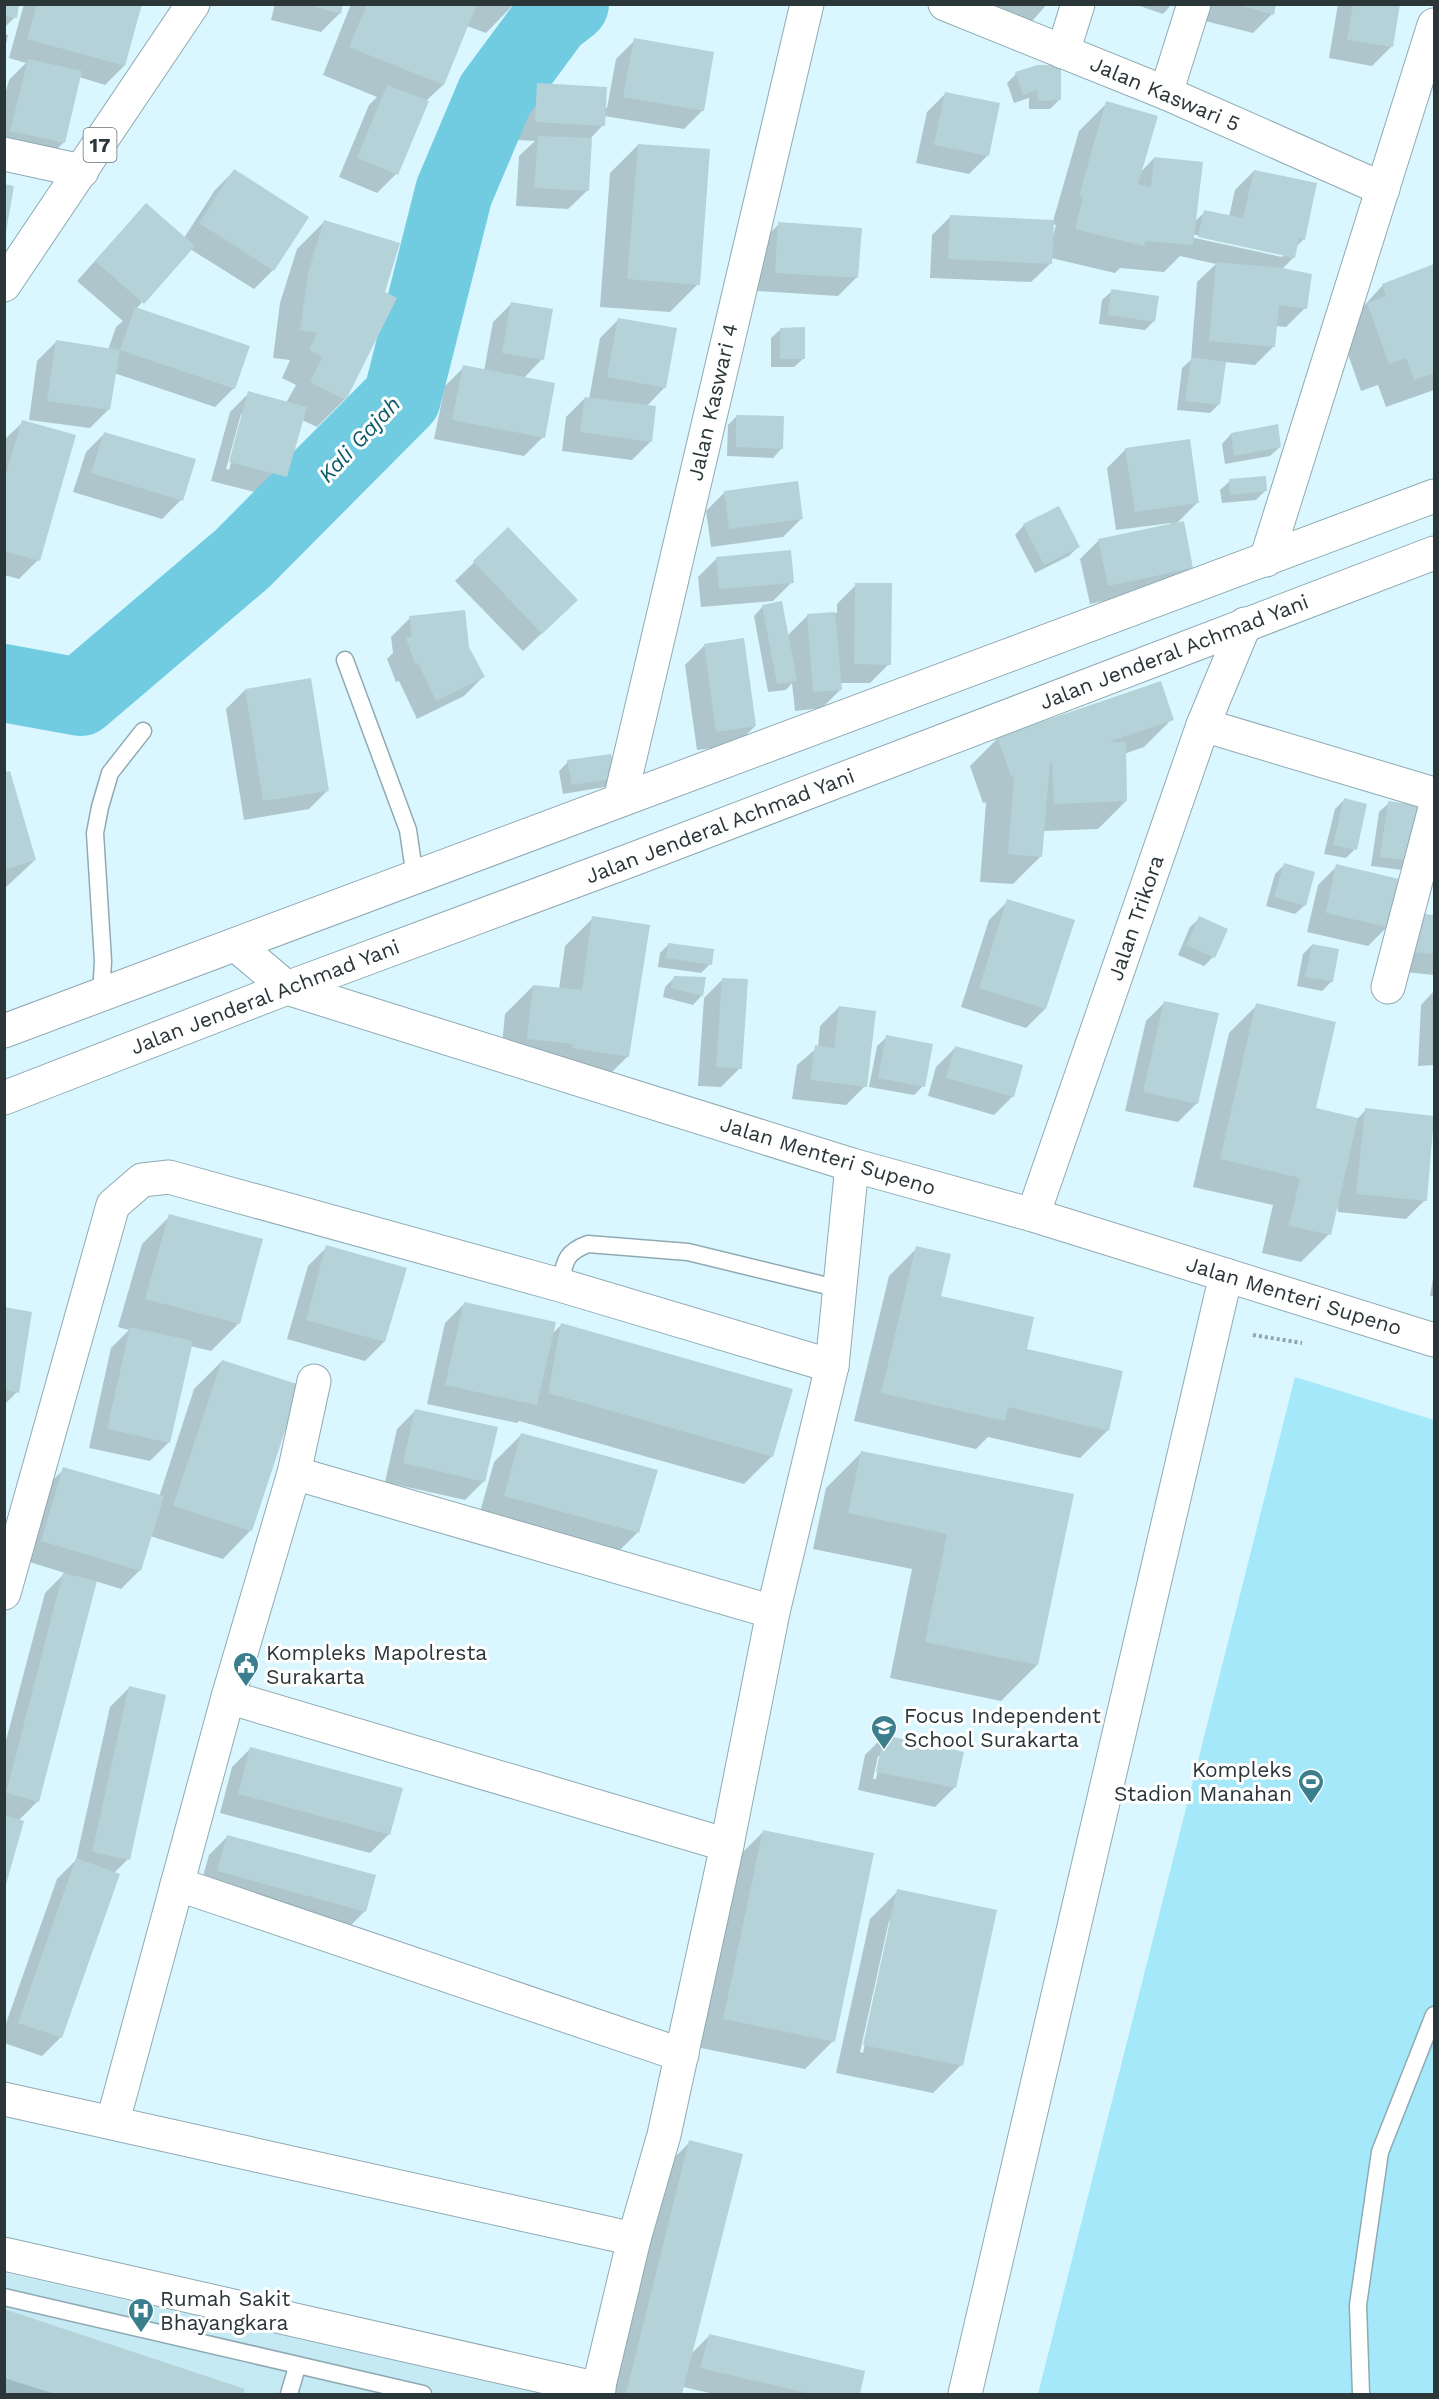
<svg xmlns="http://www.w3.org/2000/svg" width="1439" height="2399" font-family="'Work Sans',sans-serif">
  <rect width="100%" height="100%" fill="#daf7ff"/>
  <path fill="#c5eaf4" d="M5 2273 552 2394H5Z"/>
  <path fill="#a4e8f9" d="M1295 1377 1434 1420V2394H1038Z"/>
  <g fill="#0003" fill-rule="evenodd">
    <path d="M4 4H18L15 17 6 26Z"/>
    <path d="M24 4H140L124 66 105 85 79 77 64 142 45 161 4 152V98L9 80 26 63 9 58Z"/>
    <path d="M275 4H342L340 13 321 32 271 20Z"/>
    <path d="M351 4H514L486 33 467 26 443 85 427 100 396 174 377 193 339 177 369 105 377 97 323 75Z"/>
    <path d="M989 4H1047L1027 27Z"/>
    <path d="M1134 4H1172L1163 14Z"/>
    <path d="M1210 4H1275L1272 14 1253 33 1205 21Z"/>
    <path d="M1338 4H1398L1391 47 1372 66 1329 58Z"/>
    <path d="M4 34 8 35 4 54Z"/>
    <path d="M635 40 703 110 684 129 604 116 603 125 589 140 588 190 568 209 516 206 519 156 535 141 516 140 518 104 537 85 607 108 616 59Z"/>
    <path d="M1016 74 1059 100 1050 109H1029V98L1014 103 1007 83Z"/>
    <path d="M946 93 988 155 969 174 916 163 927 112Z"/>
    <path d="M1107 103 1140 173 1154 158 1194 222 1205 212 1229 217 1235 190 1254 171 1304 239 1296 247 1294 257 1282 269 1305 308 1286 327 1276 326 1274 346 1255 365 1225 362 1219 404 1210 413 1177 410 1182 368 1191 360 1197 282 1216 264 1180 256 1164 272 1120 268 1115 273 1051 258V263L1031 282 930 278 932 235 951 216 1053 221 1079 131ZM1052 224 1056 225 1053 235ZM1191 234 1285 254 1282 257 1190 237Z"/>
    <path d="M638 145 698 284 670 312 600 307 610 173Z"/>
    <path d="M234 171 273 270 254 289 190 249 136 309 234 388 215 407 114 373 109 409 90 428 29 420 37 361 56 342 108 350 116 327 123 321 77 281 128 224 184 238 215 190Z"/>
    <path d="M325 221 383 293 395 299 345 399 317 427 302 420 286 476 267 495 211 481 230 412 249 393 286 403 296 385 282 378 290 360 273 358 280 303 297 249ZM241 414H244L229 470 226 469Z"/>
    <path d="M779 224 857 277 838 296 756 291 760 243Z"/>
    <path d="M1434 266V390L1386 407 1378 385 1361 391 1340 332 1383 285Z"/>
    <path d="M1112 291 1154 321 1145 330 1099 324 1102 300Z"/>
    <path d="M512 303 542 359 523 379 543 437 524 456 434 439 445 386 464 367 484 371 493 322Z"/>
    <path d="M619 319 665 387 646 407 651 441 632 460 562 451 566 417 585 398 589 399 600 338Z"/>
    <path d="M781 329 804 358 794 367H771V338Z"/>
    <path d="M737 416 782 448 773 458 727 456 728 425Z"/>
    <path d="M23 422 38 560 19 579 4 575V440Z"/>
    <path d="M105 433 181 500 162 519 73 492 86 452Z"/>
    <path d="M1231 434 1280 447 1270 456 1225 464 1222 444Z"/>
    <path d="M1126 449 1198 502 1176 524 1192 567 1173 586 1090 604 1080 559 1099 540 1171 525V523L1116 530 1107 468Z"/>
    <path d="M1230 481 1265 491 1256 500 1222 503 1220 490Z"/>
    <path d="M725 492 802 518 783 537 711 547 706 511Z"/>
    <path d="M1024 525 1078 547 1069 556 1035 573 1015 535Z"/>
    <path d="M508 529 557 619 523 651 455 581Z"/>
    <path d="M717 558 792 582 773 601 701 607 698 577Z"/>
    <path d="M856 585 889 664 870 683H840L841 689 822 708 795 711 792 683 786 690 768 692 754 616 763 606 787 636 807 616 837 613V604Z"/>
    <path d="M410 618 483 677 464 696 417 719 399 681 396 682 387 659 393 653 391 637Z"/>
    <path d="M704 646 755 726 736 745 697 750 685 665Z"/>
    <path d="M245 690 328 790 309 809 244 820 226 709Z"/>
    <path d="M1172 719 1144 747 1124 754 1126 801 1098 829 1043 831 1041 856 1013 884 980 882 986 802 983 803 970 766 998 738Z"/>
    <path d="M568 762 614 777 605 787 563 794 559 771Z"/>
    <path d="M4 774 35 860 4 889Z"/>
    <path d="M1344 800 1355 849 1346 858 1324 854 1335 809Z"/>
    <path d="M1389 803 1420 807 1403 870 1371 866 1379 812Z"/>
    <path d="M1284 865 1305 905 1295 914 1266 906 1275 874Z"/>
    <path d="M1337 866 1387 927 1368 946 1307 932 1318 885Z"/>
    <path d="M1008 901 1045 1009 1026 1028 961 1007 989 920Z"/>
    <path d="M1419 915 1434 917V975L1395 971Z"/>
    <path d="M593 918 628 1056 600 1084 500 1066 505 1014 533 986 559 989 565 946Z"/>
    <path d="M1200 918 1213 957 1204 966 1178 955 1190 927Z"/>
    <path d="M669 944 710 964 701 973 658 967 660 953Z"/>
    <path d="M1312 945 1332 981 1322 991 1297 986 1303 954Z"/>
    <path d="M674 978 702 995 693 1005 663 997 665 987Z"/>
    <path d="M723 979 740 1068 721 1087 698 1086 704 998Z"/>
    <path d="M1434 991V1065L1418 1066 1421 1005Z"/>
    <path d="M1165 1002 1197 1103 1178 1122 1125 1111 1146 1021Z"/>
    <path d="M1257 1005 1314 1109 1357 1119 1366 1110 1434 1117 1425 1200 1406 1219 1338 1212 1337 1203 1329 1234 1301 1262 1262 1253 1273 1205 1193 1187 1229 1033Z"/>
    <path d="M839 1007 865 1086 846 1105 792 1099 797 1065 818 1047 820 1026Z"/>
    <path d="M887 1037 923 1086 914 1095 869 1087 877 1046Z"/>
    <path d="M955 1048 1013 1096 994 1115 928 1096 936 1067Z"/>
    <path d="M170 1216 239 1323 211 1351 190 1346 169 1442 150 1461 89 1448 111 1348 129 1330 118 1327 142 1244Z"/>
    <path d="M327 1247 405 1269 384 1342 365 1361 287 1339 308 1266Z"/>
    <path d="M917 1248 940 1297 1025 1350 1108 1430 1080 1458 988 1437 976 1449 854 1421 889 1276Z"/>
    <path d="M1434 1272V1296H1430Z"/>
    <path d="M464 1304 551 1335 561 1325 772 1456 744 1484 519 1421 517 1423 427 1404 445 1323Z"/>
    <path d="M4 1309 17 1392 4 1405Z"/>
    <path d="M222 1361 298 1386 250 1531 223 1559 150 1536 140 1570 121 1589 95 1581 38 1801 18 1821 4 1885V1748L45 1593 65 1573 23 1560 45 1488 64 1469 159 1497 194 1389Z"/>
    <path d="M416 1410 484 1481 465 1500 385 1482 397 1429Z"/>
    <path d="M522 1434 638 1532 610 1560 477 1523 494 1462Z"/>
    <path d="M862 1452 1072 1495 1037 1665 1001 1701 890 1678 912 1569 813 1549 826 1488Z"/>
    <path d="M129 1688 128 1859 114 1873 61 2037 42 2056 4 2043V2029L57 1879 76 1860 110 1707Z"/>
    <path d="M884 1736 962 1753 954 1788 935 1807 858 1790 865 1755ZM878 1756H881L876 1779H873Z"/>
    <path d="M251 1748 389 1834 370 1853 220 1813 232 1767Z"/>
    <path d="M763 1832 833 2041 805 2069 696 2047 735 1860Z"/>
    <path d="M228 1836 365 1911 346 1930 199 1890 209 1855Z"/>
    <path d="M898 1891 961 2065 933 2093 836 2073 870 1919ZM889 1921H892L863 2053 860 2052Z"/>
    <path d="M690 2142 691 2354 709 2336 863 2372 858 2394H714L683 2387 681 2394H606L662 2170Z"/>
    <path d="M4 2311 243 2390 241 2394H4Z"/>
  </g>
  <g fill="none" stroke-linecap="round" stroke-linejoin="round">
    <path stroke="#71cce2" stroke-width="78" d="M4 683 80 697 242 559 402 398 454 192 495 95 552 18 570 4"/>
  </g>
  <g fill="#b5d2d9">
    <path d="M5 4H19L17 18 5 16Z"/>
    <path d="M37 4H142L125 66 27 39Z"/>
    <path d="M306 4H343L341 14Z"/>
    <path d="M367 4H477L444 85 349 47Z"/>
    <path d="M1236 4H1276L1274 15Z"/>
    <path d="M1353 4H1400L1393 47 1347 40Z"/>
    <path d="M634 38 714 52 704 111 623 97Z"/>
    <path d="M28 59 82 71 65 143 10 131Z"/>
    <path d="M1037 65H1061V100L1038 101 1037 90 1023 95 1015 72Z"/>
    <path d="M537 83 607 87 605 126 535 122Z"/>
    <path d="M387 85 429 101 398 175 357 158Z"/>
    <path d="M945 92 1000 103 989 156 934 145Z"/>
    <path d="M1106 101 1158 116 1138 184 1151 187 1154 157 1203 162 1193 245 1146 241 1144 246 1075 229 1083 197 1079 196Z"/>
    <path d="M538 136 592 138 589 191 534 188Z"/>
    <path d="M638 144 710 149 700 285 627 279Z"/>
    <path d="M234 169 309 217 274 271 199 223Z"/>
    <path d="M1254 170 1317 183 1305 240 1299 238 1295 258 1198 237 1204 210 1243 218Z"/>
    <path d="M4 184 14 186 6 232H4Z"/>
    <path d="M146 203 195 246 144 304 95 261Z"/>
    <path d="M950 215 1054 220 1052 264 948 259Z"/>
    <path d="M324 220 400 243 385 292 397 298 346 400 310 382 322 357 309 350 317 333 300 330 308 273Z"/>
    <path d="M778 222 862 228 858 278 775 273Z"/>
    <path d="M1216 262 1282 268 1312 274 1307 309 1279 305 1275 347 1209 341Z"/>
    <path d="M1434 264V373L1414 380 1406 358 1389 364 1367 303 1386 296 1382 284Z"/>
    <path d="M1111 289 1159 296 1155 322 1108 315Z"/>
    <path d="M511 302 553 309 544 360 502 353Z"/>
    <path d="M135 307 250 346 235 389 120 350Z"/>
    <path d="M618 318 677 328 666 388 607 377Z"/>
    <path d="M805 327V359H780V328Z"/>
    <path d="M56 340 120 350 110 410 47 401Z"/>
    <path d="M1191 357 1226 362 1220 405 1185 401Z"/>
    <path d="M463 365 555 383 545 438 452 420Z"/>
    <path d="M248 391 307 407 287 477 229 462Z"/>
    <path d="M585 397 656 406 652 442 580 432Z"/>
    <path d="M736 415 784 416 783 449 736 447Z"/>
    <path d="M22 420 76 435 40 561 4 551V481Z"/>
    <path d="M1278 424 1281 447 1234 456 1231 433Z"/>
    <path d="M104 432 196 459 183 501 91 473Z"/>
    <path d="M1190 439 1199 503 1135 512 1125 448Z"/>
    <path d="M1266 476 1267 491 1230 495 1229 479Z"/>
    <path d="M798 481 803 519 729 529 724 491Z"/>
    <path d="M1059 506 1080 547 1044 565 1023 524Z"/>
    <path d="M1184 521 1193 568 1108 586 1098 539Z"/>
    <path d="M508 527 578 600 542 634 473 561Z"/>
    <path d="M791 550 794 583 719 589 716 557Z"/>
    <path d="M855 583H892L891 665 854 664Z"/>
    <path d="M782 601 797 681 777 684 762 605Z"/>
    <path d="M465 610 469 647 485 677 436 701 418 663 415 664 406 638 412 636 409 616Z"/>
    <path d="M835 612 842 690 813 692 807 614Z"/>
    <path d="M744 638 756 726 716 732 704 644Z"/>
    <path d="M311 678 329 791 263 801 245 689Z"/>
    <path d="M1161 681 1174 720 1108 742H1126L1127 801 1054 804 1052 762H1050L1042 857 1008 854 1014 775 1011 776 997 737Z"/>
    <path d="M611 754 616 778 572 785 567 760Z"/>
    <path d="M10 771 36 860 4 870V772Z"/>
    <path d="M1344 798 1367 804 1357 850 1333 845Z"/>
    <path d="M1388 801 1422 806 1413 861 1380 857Z"/>
    <path d="M1284 863 1315 872 1306 906 1274 897Z"/>
    <path d="M1336 864 1399 879 1388 927 1326 913Z"/>
    <path d="M1007 899 1075 920 1046 1009 979 988Z"/>
    <path d="M1418 913 1434 915V954L1413 952Z"/>
    <path d="M592 916 650 925 629 1057 572 1048 573 1044 527 1039 533 985 582 990Z"/>
    <path d="M1199 916 1228 929 1215 958 1186 945Z"/>
    <path d="M668 943 714 949 712 965 666 958Z"/>
    <path d="M1312 944 1339 949 1333 982 1305 977Z"/>
    <path d="M674 976 706 977 703 996 671 988Z"/>
    <path d="M722 978 748 979 742 1069 716 1067Z"/>
    <path d="M1164 1001 1219 1013 1198 1104 1143 1092Z"/>
    <path d="M1256 1003 1336 1022 1316 1108 1358 1118 1331 1235 1289 1226 1300 1178 1220 1159Z"/>
    <path d="M839 1006 876 1011 867 1087 810 1080 815 1045 834 1048Z"/>
    <path d="M886 1035 933 1044 925 1087 878 1078Z"/>
    <path d="M955 1046 1023 1065 1014 1097 946 1078Z"/>
    <path d="M1365 1108 1434 1116 1427 1201 1356 1194Z"/>
    <path d="M169 1214 263 1239 240 1324 145 1299Z"/>
    <path d="M326 1245 407 1268 385 1342 306 1320Z"/>
    <path d="M916 1246 951 1254 941 1296 1034 1317 1027 1349 1123 1371 1109 1431 1008 1407 1005 1421 881 1393Z"/>
    <path d="M464 1302 556 1322 537 1405 445 1385Z"/>
    <path d="M4 1307 32 1312 19 1393 4 1390Z"/>
    <path d="M561 1323 793 1389 773 1457 548 1393Z"/>
    <path d="M130 1327 193 1341 170 1443 107 1429Z"/>
    <path d="M222 1360 300 1385 252 1531 173 1506Z"/>
    <path d="M415 1409 498 1427 485 1482 403 1463Z"/>
    <path d="M521 1433 658 1470 639 1533 504 1496Z"/>
    <path d="M861 1451 1074 1494 1038 1665 925 1642 947 1534 848 1513Z"/>
    <path d="M63 1467 164 1496 141 1571 41 1541Z"/>
    <path d="M63 1573 97 1581 39 1802 6 1793Z"/>
    <path d="M129 1686 166 1695 130 1860 92 1852Z"/>
    <path d="M884 1735 964 1752 956 1788 876 1772Z"/>
    <path d="M250 1747 403 1788 390 1835 238 1794Z"/>
    <path d="M4 1815 24 1821 5 1888H4Z"/>
    <path d="M763 1830 874 1853 835 2042 723 2019Z"/>
    <path d="M227 1835 376 1875 366 1912 217 1871Z"/>
    <path d="M76 1858 120 1874 62 2038 18 2023Z"/>
    <path d="M897 1889 997 1910 963 2066 863 2045Z"/>
    <path d="M689 2140 743 2154 682 2394H633L626 2393Z"/>
    <path d="M4 2309 245 2389 243 2394H55L4 2378Z"/>
    <path d="M709 2334 865 2371 860 2394H811L700 2368Z"/>
  </g>
  <g fill="none" stroke-linecap="round" stroke-linejoin="round">
    <defs>
      <g id="lane">
        <path d="M345 660 408 830 415 878"/>
        <path d="M101 996 103 961 95 833 100 807 110 773 143 731"/>
        <path d="M560 1285C565 1262 564 1253 588 1244L688 1252 840 1289"/>
        <path d="M4 2297 423 2394"/>
        <path d="M289 2394 297 2367"/>
        <path d="M1361 2394 1358 2305 1380 2152 1434 2015"/>
      </g>
      <g id="street">
        <path d="M945 4 1166 93 1383 189"/>
        <path d="M1063 52 1078 4"/>
        <path d="M1166 93 1194 4"/>
        <path d="M4 154 82 171"/>
        <path d="M1203 725 1434 794"/>
        <path d="M620 800 807 4"/>
        <path d="M1388 987 1434 812"/>
        <path d="M1033 1215 1203 725 1245 624"/>
        <path d="M294 1473 773 1612"/>
        <path d="M4 1593 113 1205 142 1180 169 1177 560 1285 832 1366"/>
        <path d="M228 1697 727 1845"/>
        <path d="M177 1884 682 2055"/>
        <path d="M4 2099 634 2239"/>
        <path d="M113 2121 228 1697 294 1473 314 1381"/>
        <path d="M4 2254 599 2389"/>
        <path d="M597 2394 634 2239 664 2135 727 1845 773 1612 832 1366 852 1165"/>
        <path d="M965 2394 1226 1275"/>
      </g>
      <g id="secondary">
        <path d="M1266 560 1434 25"/>
        <path d="M236 945 287 988 852 1165 1033 1215 1434 1340"/>
      </g>
      <g id="primary">
        <path d="M4 1031 1434 496"/>
        <path d="M4 1098 287 988 631 860 1434 553"/>
      </g>
      <path id="highway" d="M4 285 193 4"/>
    </defs>
    <use href="#lane" stroke="#8faab2" stroke-width="19"/>
    <use href="#street" stroke="#8faab2" stroke-width="35"/>
    <use href="#secondary" stroke="#8faab2" stroke-width="35"/>
    <use href="#primary" stroke="#8faab2" stroke-width="35"/>
    <use href="#highway" stroke="#8faab2" stroke-width="35"/>
    <path stroke="#91a6ac" stroke-width="4" stroke-dasharray="3 3" stroke-linecap="butt" d="M1253 1335 1302 1343"/>
    <use href="#lane" stroke="#fff" stroke-width="16"/>
    <use href="#street" stroke="#fff" stroke-width="33"/>
    <use href="#secondary" stroke="#fff" stroke-width="33"/>
    <use href="#primary" stroke="#fff" stroke-width="33"/>
    <use href="#highway" stroke="#fff" stroke-width="33"/>
  </g>
  <defs>
    <symbol id="civic-pin" viewBox="-11 -11 22 30"><path d="M0 17L-7.5 6A9.5 9.5 0 1 1 7.5 6Z" fill="#3b7e8e" stroke="#fefefe"/><path d="M-.6-6.5H3V-4.5H.6V-3L4-1V1h2V6H-6V1h2V-1L-.6-3ZM-1.2 2.5V6h2.4V2.5Z" fill="#fff"/></symbol>
    <symbol id="school-pin" viewBox="-11 -11 22 30"><path d="M0 17L-7.5 6A9.5 9.5 0 1 1 7.5 6Z" fill="#3b7e8e" stroke="#fefefe"/><path d="M0-5L7-2L0 1L-7-2ZM-4 1L0 2.5L4 1V4Q0 6-4 4Z" fill="#fff"/></symbol>
    <symbol id="stadium-pin" viewBox="-11 -11 22 30"><path d="M0 17L-7.5 6A9.5 9.5 0 1 1 7.5 6Z" fill="#3b7e8e" stroke="#fefefe"/><path d="M0-5a6.5 5 0 1 0 0 10a6.5 5 0 1 0 0-10ZM-3.5-1.8h7v3.6h-7Z" fill="#fff"/></symbol>
    <symbol id="hospital-pin" viewBox="-11 -11 22 30"><path d="M0 17L-7.5 6A9.5 9.5 0 1 1 7.5 6Z" fill="#3b7e8e" stroke="#fefefe"/><path d="M-5-5h3v3.5h4V-5h3V5h-3V1.5h-4V5h-3Z" fill="#fff"/></symbol>
  </defs>
  <g fill-rule="evenodd">
    <use href="#civic-pin" x="231" y="1650" width="30" height="40"/>
    <use href="#school-pin" x="869" y="1713" width="30" height="40"/>
    <use href="#stadium-pin" x="1296" y="1767" width="30" height="40"/>
    <use href="#hospital-pin" x="126" y="2296" width="30" height="40"/>
  </g>
  <g text-anchor="middle" stroke-width="6" stroke-linejoin="round" paint-order="stroke">
    <rect fill="#fefefe" stroke="#6a7274" stroke-width="1.5" x="83.5" y="128" width="33" height="34" rx="4.5"/>
    <g font-size="20" font-weight="bold" fill="#2b3639">
      <text x="100" y="152">17</text>
    </g>
    <g font-size="21" fill="#2b3639" stroke="#fefefe">
      <text transform="translate(1165 94) rotate(23)" y="7">Jalan Kaswari 5</text>
      <text transform="translate(713 402) rotate(-77)" y="7">Jalan Kaswari 4</text>
      <text transform="translate(1174 652) rotate(-21)" y="7">Jalan Jenderal Achmad Yani</text>
      <text transform="translate(720 826) rotate(-21)" y="7">Jalan Jenderal Achmad Yani</text>
      <text transform="translate(1136 918) rotate(-71)" y="7">Jalan Trikora</text>
      <text transform="translate(265 997) rotate(-21)" y="7">Jalan Jenderal Achmad Yani</text>
      <text transform="translate(828 1156) rotate(17)" y="7">Jalan Menteri Supeno</text>
      <text transform="translate(1294 1296) rotate(17)" y="7">Jalan Menteri Supeno</text>
    </g>
    <g font-size="21" fill="#2b3639" stroke="#fefefe" text-anchor="start">
      <text x="266" y="1660">Kompleks Mapolresta<tspan x="266" dy="24">Surakarta</tspan></text>
      <text x="904" y="1723">Focus Independent<tspan x="904" dy="24">School Surakarta</tspan></text>
      <text x="1292" y="1777" text-anchor="end">Kompleks<tspan x="1292" dy="24">Stadion Manahan</tspan></text>
      <text x="160" y="2306">Rumah Sakit<tspan x="160" dy="24">Bhayangkara</tspan></text>
    </g>
    <g font-size="22" font-style="italic" fill="#0e5c6c" stroke="#fefefe">
      <text transform="translate(359 439) rotate(-47)" y="8">Kali Gajah</text>
    </g>
  </g>
  <rect width="1439" height="2399" fill="none" stroke="#2b3639" stroke-width="12"/>
</svg>
